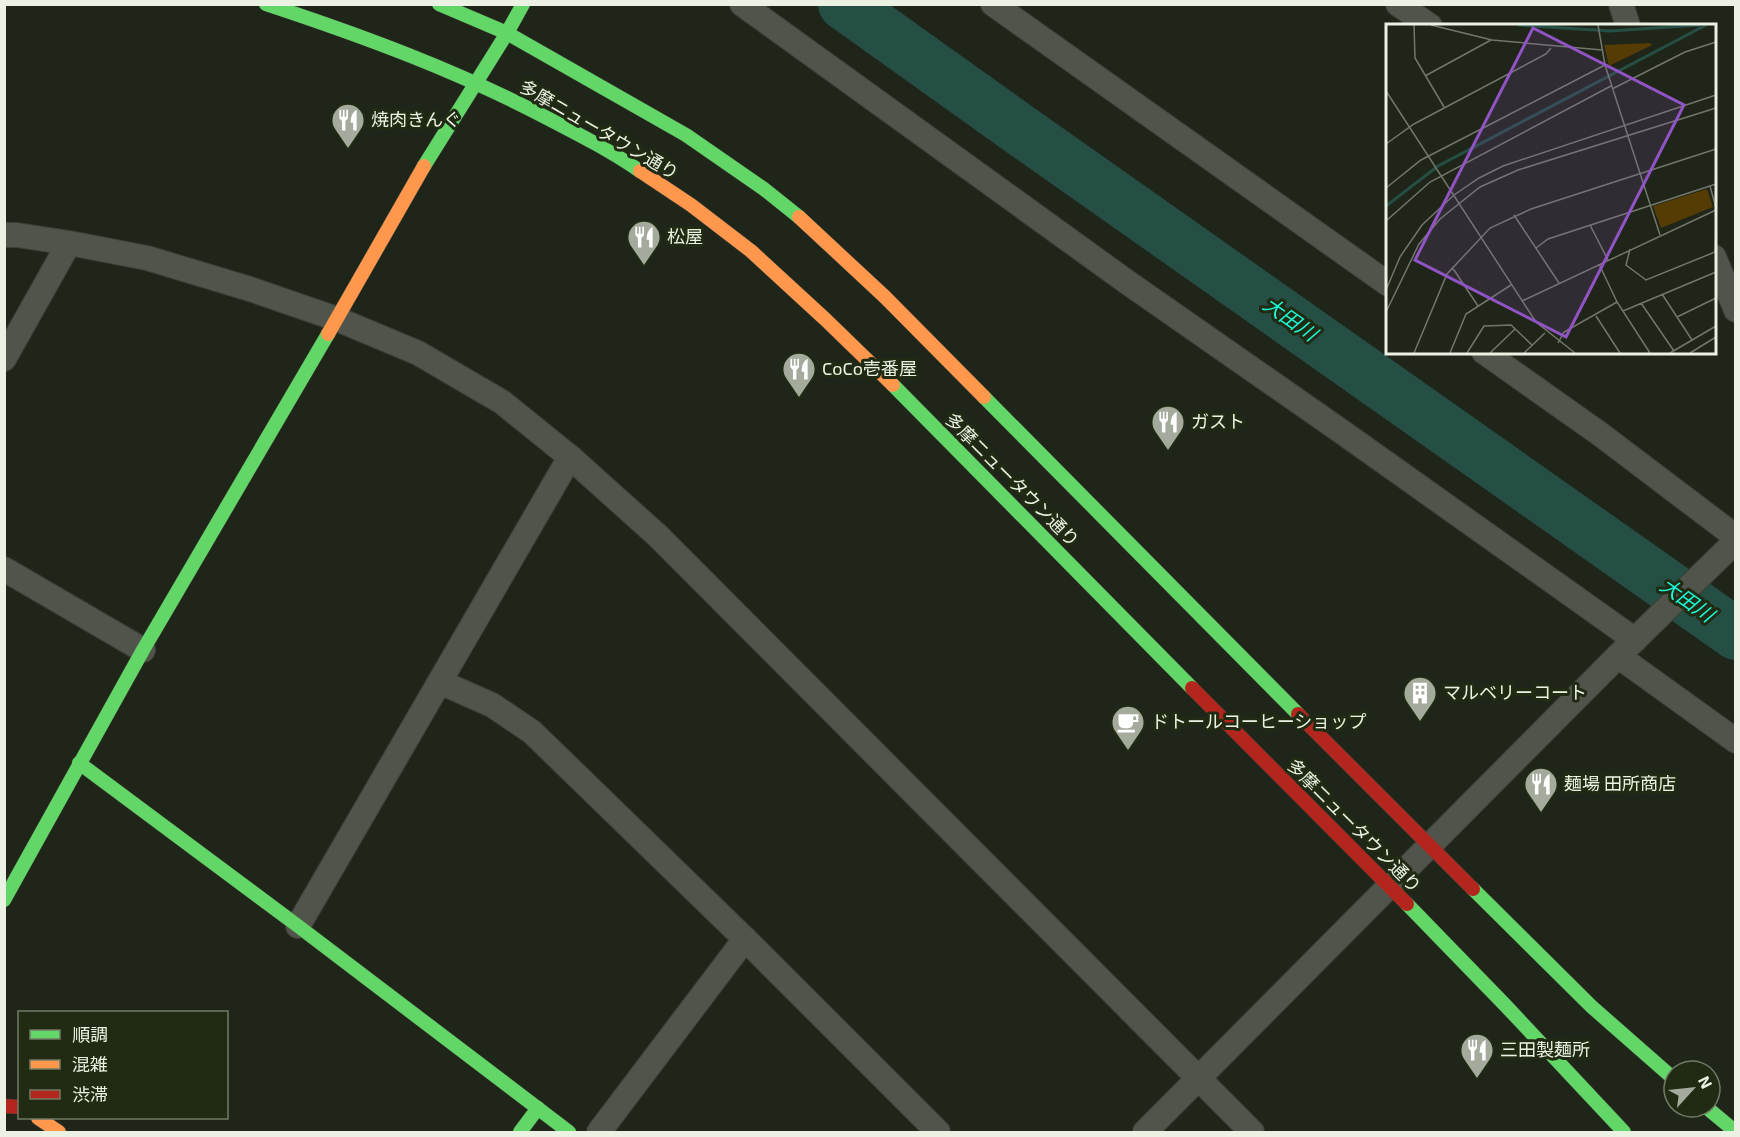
<svg xmlns="http://www.w3.org/2000/svg" width="1740" height="1137" font-family="'Exo 2','Noto Sans JP',sans-serif">
  <rect width="100%" height="100%" fill="#202519"/>
  <g fill="none" stroke-linecap="round" stroke-linejoin="round">
    <path stroke="#254e45" stroke-width="52" d="M844 4 1026 134 1736 634"/>
    <defs>
      <g id="street">
        <path d="M742 4 1127 282 1345 434 1635 640"/>
        <path d="M993 4 1388 284"/>
        <path d="M1398 4 1430 26"/>
        <path d="M1621 4 1628 26"/>
        <path d="M4 235H17L69 243 147 258 250 289 337 319 418 353 502 402 570 457 658 536 1252 1132"/>
        <path d="M1714 257 1736 310"/>
        <path d="M1484 352 1600 434 1736 537"/>
        <path d="M4 359 69 243"/>
        <path d="M4 569 143 650"/>
        <path d="M1618 656 1736 741"/>
        <path d="M440 682 492 705 532 732 745 939 938 1132"/>
        <path d="M298 926 570 457"/>
        <path d="M599 1132 745 939"/>
        <path d="M1145 1132 1618 656 1736 541"/>
      </g>
      <g id="fast">
        <path d="M266 4C363 36 458 71 549 119 580 135 611 151 640 171"/>
        <path d="M439 4 507 33 686 135 764 189 799 217"/>
        <path d="M424 166 507 33 523 4"/>
        <path d="M893 385 1192 688"/>
        <path d="M984 397 1298 714"/>
        <path d="M79 763 298 926 569 1132"/>
        <path d="M1473 889 1592 1007 1674 1079"/>
        <path d="M4 900 143 650 328 334"/>
        <path d="M1407 904 1506 1006 1624 1132"/>
        <path d="M1706 1107 1736 1132"/>
        <path d="M520 1132 538 1108"/>
      </g>
      <g id="slow">
        <path d="M640 171 691 205 751 251 826 320 893 385"/>
        <path d="M799 217 885 297 984 397"/>
        <path d="M328 334 424 166"/>
        <path d="M38 1118 59 1132"/>
      </g>
      <g id="jam">
        <path d="M1192 688 1407 904"/>
        <path d="M1298 714 1473 889"/>
        <path d="M4 1106 20 1107"/>
      </g>
    </defs>
    <use href="#street" stroke="#3b3f35" stroke-width="26"/>
    <use href="#fast" stroke="#3b3f35" stroke-width="15"/>
    <use href="#slow" stroke="#3b3f35" stroke-width="15"/>
    <use href="#jam" stroke="#3b3f35" stroke-width="15"/>
    <use href="#street" stroke="#50544a" stroke-width="24"/>
    <use href="#fast" stroke="#63d668" stroke-width="14"/>
    <use href="#slow" stroke="#ff974d" stroke-width="14"/>
    <use href="#jam" stroke="#b3261e" stroke-width="14"/>
  </g>
  <defs>
    <symbol id="restaurant-pin" viewBox="-11 -11 22 30"><path d="M0 17L-7.5 6A9.5 9.5 0 1 1 7.5 6Z" fill="#a4aa9c" stroke="#212b13"/><path d="M-5-6h1v4h1v-4h1v4h1v-4h1v5L-1.5 .5V6h-2V.5L-5-1ZM5-6V6H3V1.5H1.5Q1.5-4 5-6Z" fill="#fff"/></symbol>
    <symbol id="building-pin" viewBox="-11 -11 22 30"><path d="M0 17L-7.5 6A9.5 9.5 0 1 1 7.5 6Z" fill="#a4aa9c" stroke="#212b13"/><path d="M-4-6H4V6H1V3H-1V6H-4ZM-2.5-4.3h1.7v1.8h-1.7ZM.8-4.3h1.7v1.8H.8ZM-2.5-1h1.7V.8h-1.7ZM.8-1h1.7V.8H.8Z" fill="#fff"/></symbol>
    <symbol id="cafe-pin" viewBox="-11 -11 22 30"><path d="M0 17L-7.5 6A9.5 9.5 0 1 1 7.5 6Z" fill="#a4aa9c" stroke="#212b13"/><path d="M-5.5-4.5H6V0H3Q3 3.5 0 3.5H-2.5Q-5.5 3.5-5.5 0ZM3-3.2v2h1.7v-2ZM-6 4.5H4V6H-6Z" fill="#fff"/></symbol>
  </defs>
  <g fill-rule="evenodd">
    <use href="#restaurant-pin" x="329" y="101" width="38" height="52"/>
    <use href="#restaurant-pin" x="625" y="218" width="38" height="52"/>
    <use href="#restaurant-pin" x="780" y="350" width="38" height="52"/>
    <use href="#restaurant-pin" x="1149" y="403" width="38" height="52"/>
    <use href="#building-pin" x="1401" y="674" width="38" height="52"/>
    <use href="#cafe-pin" x="1109" y="703" width="38" height="52"/>
    <use href="#restaurant-pin" x="1522" y="765" width="38" height="52"/>
    <use href="#restaurant-pin" x="1458" y="1031" width="38" height="52"/>
  </g>
  <g text-anchor="middle" stroke-width="6" stroke-linejoin="round" paint-order="stroke">
    <g font-size="18" fill="#ebf2e3" stroke="#212b13" text-anchor="start">
      <text x="371" y="126">焼肉きんぐ</text>
      <text x="667" y="243">松屋</text>
      <text x="822" y="375">CoCo壱番屋</text>
      <text x="1191" y="428">ガスト</text>
      <text x="1443" y="699">マルベリーコート</text>
      <text x="1151" y="728">ドトールコーヒーショップ</text>
      <text x="1564" y="790">麺場 田所商店</text>
      <text x="1500" y="1056">三田製麺所</text>
    </g>
    <g font-size="18" fill="#ebf2e3" stroke="#212b13">
      <text transform="translate(599 130) rotate(30)" y="6">多摩ニュータウン通り</text>
      <text transform="translate(1012 480) rotate(45)" y="6">多摩ニュータウン通り</text>
      <text transform="translate(1354 826) rotate(45)" y="6">多摩ニュータウン通り</text>
    </g>
    <g font-size="20" font-style="italic" fill="#1bfad8" stroke="#212b13">
      <text transform="translate(1290 319) rotate(35)" y="7">大田川</text>
      <text transform="translate(1687 600) rotate(35)" y="7">大田川</text>
    </g>
  </g>
  <g transform="translate(1386 24)">
    <rect width="330" height="330" fill="#202519"/>
    <path d="M264 19 266 21 223 42 218 21ZM321 165 327 183 275 204 267 182Z" fill="#553b04"/>
    <path fill="none" stroke="#254e45" stroke-width="3" d="M132 1 224 7 314 1M0 182 52 142 320 1"/>
    <path fill="none" stroke="#71776a" stroke-width="1.5" d="M28 1 29 34 58 83M45 1 106 16 216 26M212 1 219 41 274 211M39 52 105 16M226 65 299 28 330 18M0 67 150 298 189 329M0 120 28 100 160 30 165 24M324 162 330 184M0 164 35 136 219 41M128 191 173 259M0 197 44 158 225 62M204 201 222 236M150 224 162 215 330 160M244 225 240 241 260 256 329 228 330 204M213 240 231 278 264 329M66 243 92 282M0 266 14 233 36 201 68 171 93 154 117 142 330 71M276 270 306 316M136 277 330 186M255 279 288 327M237 287 330 248M0 288 33 220 54 195 94 163 132 146 330 84M210 292 234 329M291 293 330 274M172 319 178 308 231 278M28 329 61 250 104 204 145 185 330 125M64 329 80 290 125 261M81 329 98 302 125 301 146 321M104 329 129 305M138 329 159 309M284 329 330 302M304 329 330 313"/>
    <path fill="#9154c6" fill-opacity="0.15" stroke="#9154c6" stroke-width="3" d="M147 4 298 81 180 313 29 236Z"/>
    <rect width="330" height="330" fill="none" stroke="#ebf2e3" stroke-width="3"/>
  </g>
  <rect width="1740" height="1137" fill="none" stroke="#ebf2e3" stroke-width="12"/>
  <rect x="18" y="1011" width="210" height="108" fill="#212b13" stroke="#727b66" stroke-width="1.5"/>
  <rect x="30" y="1030" width="30" height="9" fill="#63d668" stroke="#727b66" stroke-width="1.5"/>
  <text x="72" y="1041" font-size="18" fill="#ebf2e3">順調</text>
  <rect x="30" y="1060" width="30" height="9" fill="#ff974d" stroke="#727b66" stroke-width="1.5"/>
  <text x="72" y="1071" font-size="18" fill="#ebf2e3">混雑</text>
  <rect x="30" y="1090" width="30" height="9" fill="#b3261e" stroke="#727b66" stroke-width="1.5"/>
  <text x="72" y="1101" font-size="18" fill="#ebf2e3">渋滞</text>
  <g transform="translate(1692 1089) rotate(63)"><circle r="28" fill="#212b13" stroke="#727b66" stroke-width="1.5"/>
  <path d="M0-4.5L10 22L0 15L-10 22Z" fill="#a4aa9c"/>
  <text y="-9" font-size="16" font-weight="bold" text-anchor="middle" fill="#ebf2e3">N</text>
  </g>
</svg>
